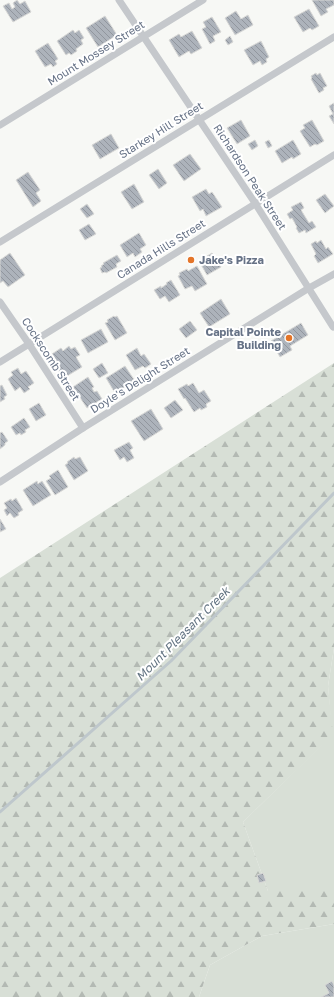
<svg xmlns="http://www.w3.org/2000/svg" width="334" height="997" font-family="'Golos Text',sans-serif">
  <defs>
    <pattern id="forest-firs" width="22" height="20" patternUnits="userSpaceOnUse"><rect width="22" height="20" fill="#d8dfd6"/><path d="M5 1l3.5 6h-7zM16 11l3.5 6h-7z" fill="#b3b9b3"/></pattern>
    <pattern id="building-back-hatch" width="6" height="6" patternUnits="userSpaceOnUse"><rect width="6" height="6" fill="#adb3bb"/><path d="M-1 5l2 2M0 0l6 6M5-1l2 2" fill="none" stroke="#91969e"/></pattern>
  </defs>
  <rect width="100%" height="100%" fill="#f7f8f5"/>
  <g fill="#d8dfd6">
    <path d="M334 648V891H268L243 822 332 735 328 686Z"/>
    <path d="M334 924V997H199L210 965 262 936Z"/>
  </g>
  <path fill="url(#forest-firs)" d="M334 363V648L328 686 333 735 243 822 268 891H334V924L262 936 210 965 199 997H0V578Z"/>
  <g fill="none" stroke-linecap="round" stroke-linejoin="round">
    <path stroke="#bec7cc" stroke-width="3" d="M0 812 171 661 334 493"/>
  </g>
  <g fill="url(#building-back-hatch)" stroke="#d9d9d7">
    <path d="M17 0 20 4 25 1 31 12 13 22 3 6 9 3 12 9 15 7 13 3Z"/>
    <path d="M312 0H334V5L326 9 328 12 321 16Z"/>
    <path d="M309 9 319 26 312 30 310 28 303 32 294 17Z"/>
    <path d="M236 11 241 19 248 15 253 25 235 35 225 18Z"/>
    <path d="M105 16 117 35 98 47 86 28Z"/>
    <path d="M212 17 221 32 213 36 215 41 210 44 202 29 206 27 203 22Z"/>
    <path d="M73 30 75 33 79 30 84 38 81 40 83 44 76 49 77 51 71 55 69 53 66 55 57 41Z"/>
    <path d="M192 31 202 48 191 54 189 51 179 57 169 40 179 34 181 37Z"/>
    <path d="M230 36 233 42 228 45 225 40Z"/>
    <path d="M261 41 269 57 266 59 267 62 262 65 260 61 253 65 244 50Z"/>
    <path d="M48 43 58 59 55 61 57 64 53 67 51 64 45 67 35 51Z"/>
    <path d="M316 73 317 75 320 73 327 86 323 88 324 90 319 93 311 79 312 78 311 76Z"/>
    <path d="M334 103V124L329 116 333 114 329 106Z"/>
    <path d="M241 120 250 136 237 144 227 128Z"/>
    <path d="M312 120 324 141 317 145 315 144 310 147 300 131 305 128 303 125Z"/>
    <path d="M111 134 119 148 100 159 92 145Z"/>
    <path d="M255 140 258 146 252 150 248 144Z"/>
    <path d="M269 140 272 146 268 148 265 142Z"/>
    <path d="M293 140 301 154 293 159 292 157 282 163 275 151Z"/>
    <path d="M190 154 201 169 184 181 173 165Z"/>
    <path d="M158 169 167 183 159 189 149 175Z"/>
    <path d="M28 172 40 190 36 193 41 201 33 207 16 180Z"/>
    <path d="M134 184 144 202 132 209 121 192Z"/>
    <path d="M206 189 209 194 212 192 222 207 206 216 203 209 200 211 192 197Z"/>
    <path d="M325 194 334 206 325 213 316 200Z"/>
    <path d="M301 202 304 208 301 210 309 223 312 221 316 227 306 233 305 230 299 233 296 228 297 227 292 218 290 219 287 214 293 210 291 207Z"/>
    <path d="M87 204 94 214 87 218 80 209Z"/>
    <path d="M89 224 96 234 85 240 79 230Z"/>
    <path d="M139 233 146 245 140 249 142 252 135 257 133 253 127 257 120 245Z"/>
    <path d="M321 240 326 249 328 247 333 254 318 263 314 256 316 254 311 244 316 241 317 243Z"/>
    <path d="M10 253 25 275 8 287 3 281 0 283V260Z"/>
    <path d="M212 253 221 267 207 275 199 261Z"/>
    <path d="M117 255 121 261 116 264 117 267 106 273 105 272 102 273 100 268 102 267 101 266 104 264 103 263Z"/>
    <path d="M197 266 207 284 195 291 192 286 185 289 178 276 180 275 179 273 187 269 188 271Z"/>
    <path d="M171 280 180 295 169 302 165 296 160 299 154 290 161 286V288L167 284 166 283Z"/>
    <path d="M221 299 230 314 209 327 200 313Z"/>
    <path d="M114 316 115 317 117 316 127 333 115 340 105 323 108 322 107 320Z"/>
    <path d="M190 321 197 330 186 338 179 329Z"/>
    <path d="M301 323 308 335 290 346 292 350 280 357 271 341Z"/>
    <path d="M101 329 108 342 88 353 81 340Z"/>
    <path d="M69 346 71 349 75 347 80 355 76 357 82 367 67 376 64 371 60 373 53 362 56 360 52 354 61 348 63 351Z"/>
    <path d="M137 348 141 356 144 354 151 364 145 368 143 366 135 370 126 355Z"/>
    <path d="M102 363 108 373 99 378 93 369Z"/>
    <path d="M125 366 135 381 115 393 106 378Z"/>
    <path d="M18 368 21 374 26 371 34 383 28 387 30 389 24 393 20 387 15 391 8 379 13 375 11 372Z"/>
    <path d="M88 377 94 387 92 388 94 392 97 391 102 399 87 408 73 387Z"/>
    <path d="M193 383 199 393 204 390 211 401 206 404 207 407 201 410 200 408 194 412 185 398 184 399 178 389 187 384 188 386Z"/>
    <path d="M2 385 7 395 4 397 5 399 0 402V386Z"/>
    <path d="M175 400 183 410 171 418 164 408Z"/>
    <path d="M39 403 46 415 36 421 29 409Z"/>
    <path d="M151 409 163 429 144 441 131 421Z"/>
    <path d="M24 418 30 427 25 430 26 432 21 435 20 433 16 435 11 427Z"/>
    <path d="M2 432 8 441 5 443V445L0 449V433Z"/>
    <path d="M129 442 133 448 130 450 134 458 127 462 124 457 120 460 114 450Z"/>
    <path d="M74 457 75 459 80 457 88 471 74 480 65 465 68 463 67 462Z"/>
    <path d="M58 470 68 487 55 495 46 481 51 478 49 476Z"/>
    <path d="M37 481 38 484 42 481 51 495 33 506 23 490Z"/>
    <path d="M16 498 23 510 18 513 19 515 14 518 10 513 7 516 4 510 7 508 4 503 11 499 12 501Z"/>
    <path d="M0 519 6 529 0 532Z"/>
    <path d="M263 873 266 881 259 883 257 875Z"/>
    <path d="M332 981 334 985V997H321L329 993 325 985Z"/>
  </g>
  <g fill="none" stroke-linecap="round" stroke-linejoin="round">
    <g stroke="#c5c8cc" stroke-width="7">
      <path d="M119 0 255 203 333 327"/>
      <path d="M0 125 203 0"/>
      <path d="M0 242 334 37"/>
      <path d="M0 302 29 344 83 428"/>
      <path d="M0 362 334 155"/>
      <path d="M0 482 83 428 309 288 334 274"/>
    </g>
  </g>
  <g fill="#e47528" stroke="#fff" stroke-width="1.5">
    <circle cx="191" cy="260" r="4"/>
    <circle cx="289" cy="338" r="4"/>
  </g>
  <g text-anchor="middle" stroke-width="4" stroke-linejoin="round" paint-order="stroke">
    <g font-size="11" fill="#667286" stroke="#fff">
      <text transform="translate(96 53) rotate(-32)" y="4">Mount Mossey Street</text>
      <text transform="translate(161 130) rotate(-32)" y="4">Starkey Hill Street</text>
      <text transform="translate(250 177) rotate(57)" y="4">Richardson Peak Street</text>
      <text transform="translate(161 249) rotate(-32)" y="4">Canada Hills Street</text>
      <text transform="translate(51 359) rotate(57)" y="4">Cockscomb Street</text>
      <text transform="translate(140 380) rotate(-32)" y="4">Doyle's Delight Street</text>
    </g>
    <g font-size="11" font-weight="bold" fill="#667286" stroke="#fff" text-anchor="start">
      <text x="199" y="264">Jake's Pizza</text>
      <text x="281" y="336" text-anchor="end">Capital Pointe<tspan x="281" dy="13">Building</tspan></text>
    </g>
    <g font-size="12" font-style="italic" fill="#627382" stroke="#fff">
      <text transform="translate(183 634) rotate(-45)" y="4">Mount Pleasant Creek</text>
    </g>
  </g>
</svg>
